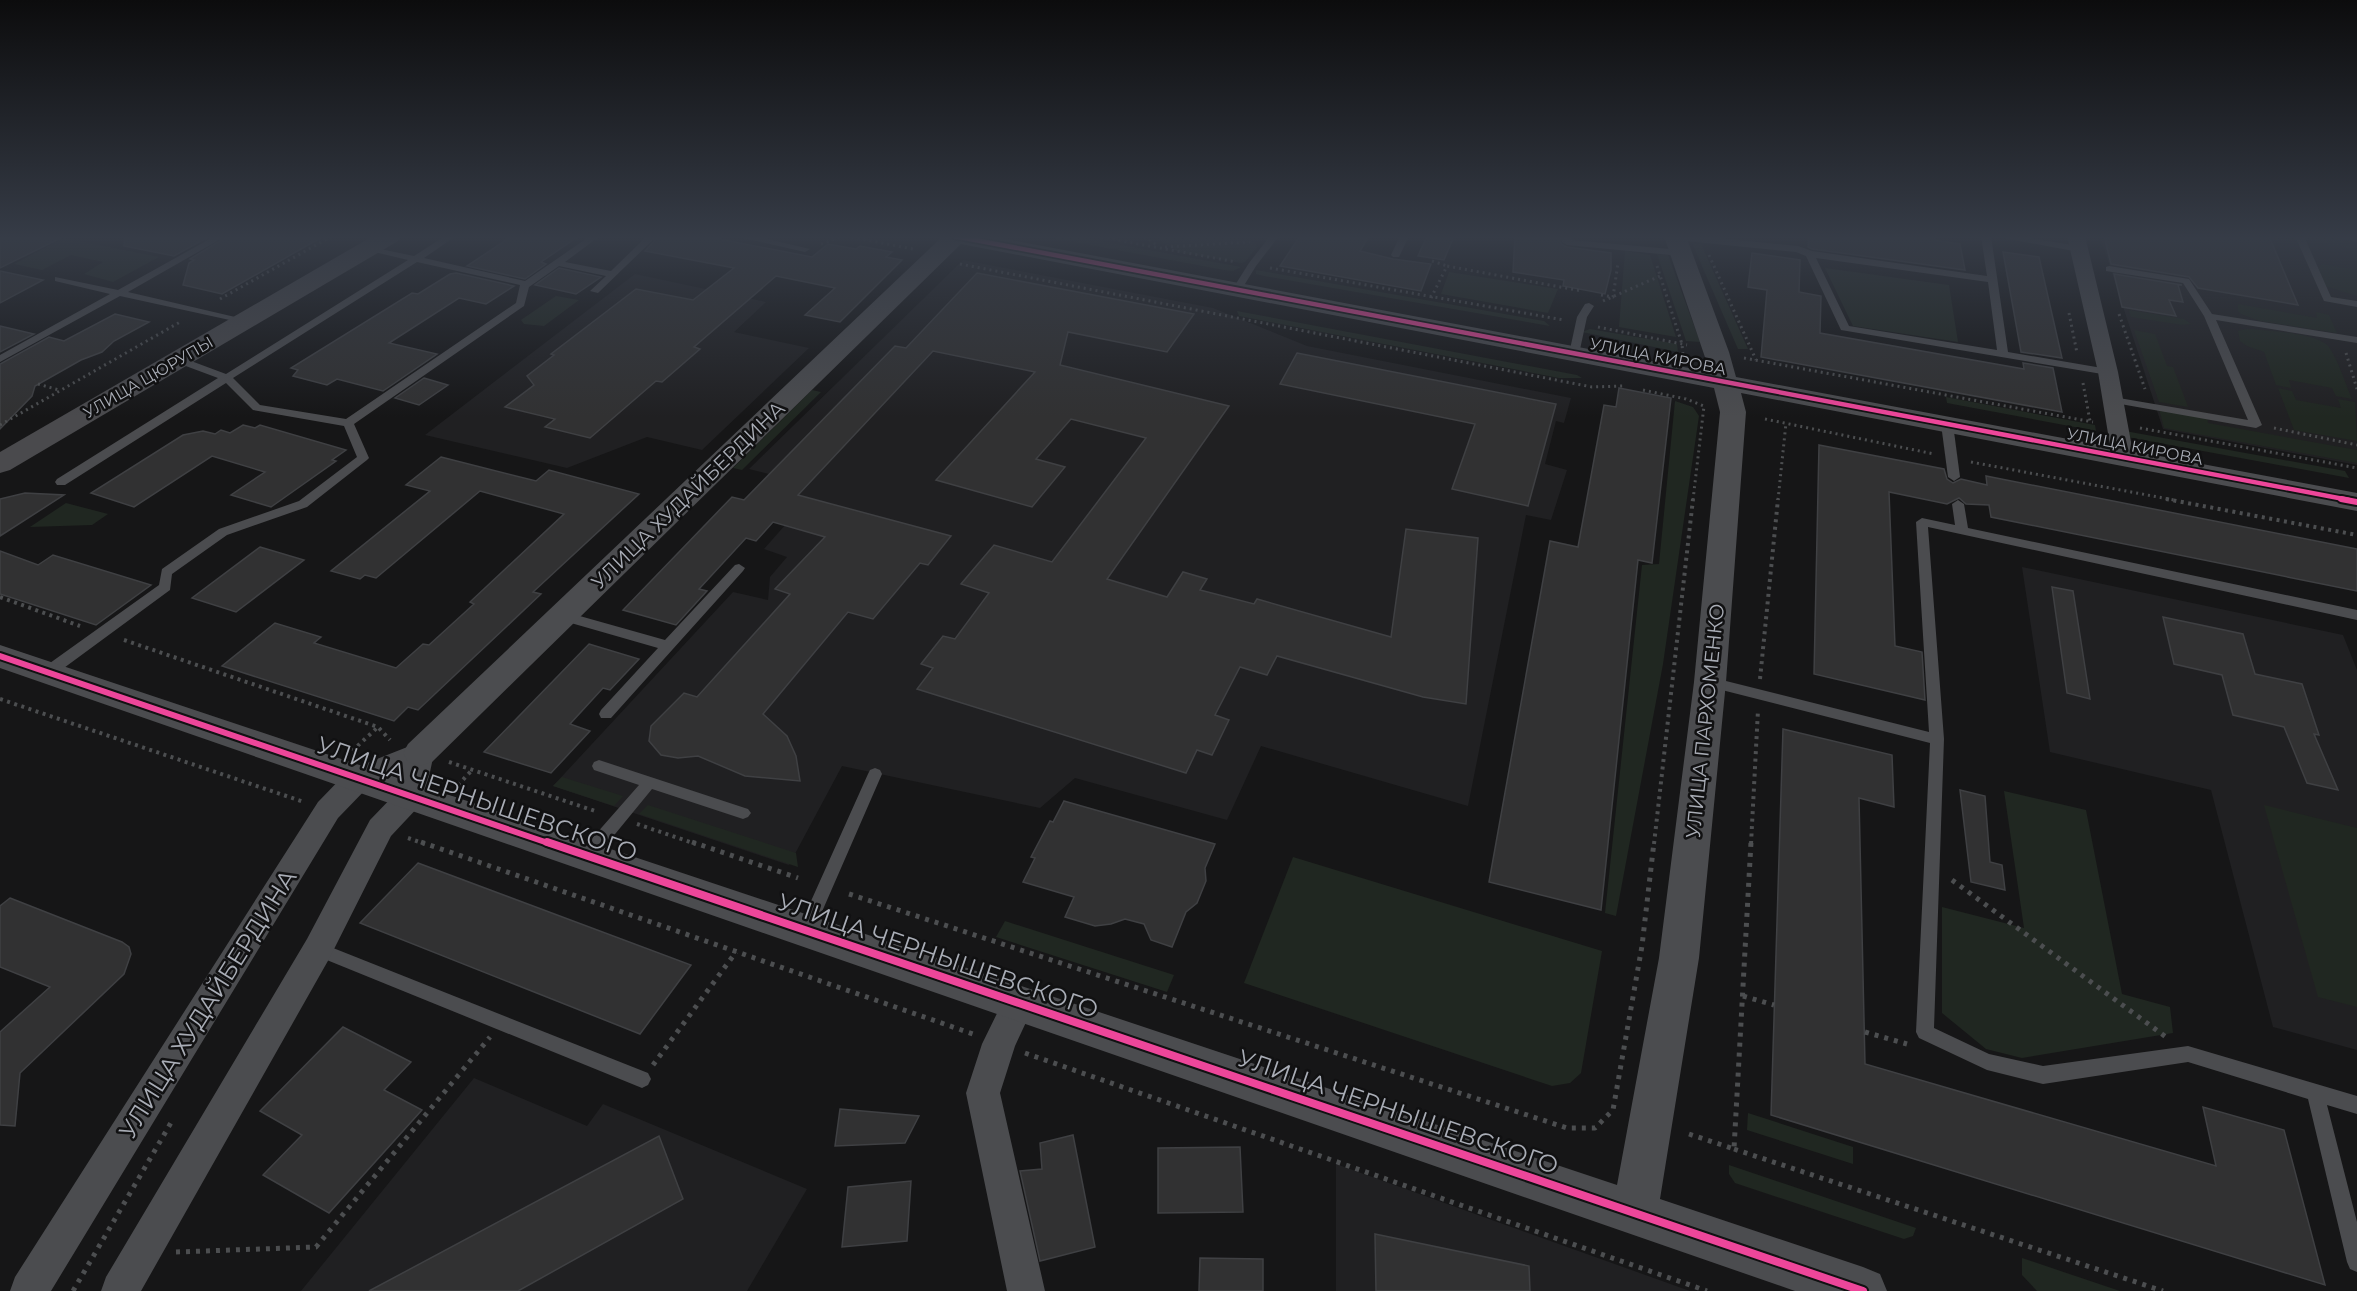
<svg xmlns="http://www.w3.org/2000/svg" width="2357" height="1291" font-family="Montserrat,sans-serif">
  <rect width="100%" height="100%" fill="#161617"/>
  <g fill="#202022">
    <path d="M2100 236H2357V465L2163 429Z"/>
    <path d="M963 260 1213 308 1307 346 1571 398 1564 423 1556 421 1545 464 1567 470 1551 520 1526 515 1468 806 1261 746 1227 820 1075 778 1040 808 842 766 789 865 553 786 733 592 768 600 770 577 787 557 764 549 809 498 778 491 789 479 749 469Z"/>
    <path d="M635 274 766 302 734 332 809 348 702 450 647 437 567 468 425 435Z"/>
    <path d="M2022 567 2343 635 2357 670V1050L2273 1027 2211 790 2050 752Z"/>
    <path d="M474 1078 587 1126 603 1104 807 1189 747 1291H301Z"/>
    <path d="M1336 1164 1690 1291H1336Z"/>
  </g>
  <g fill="#202721">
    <path d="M1042 236H1073L1241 267 1233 271 1224 270Z"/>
    <path d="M1153 236H1222L1255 242 1257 247 1245 262 1241 263 1178 252Z"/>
    <path d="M2329 236 2357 240V265L2350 248 2320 243 2317 237Z"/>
    <path d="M64 238 159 257 113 282 84 274 103 262 71 255 42 270 14 264Z"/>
    <path d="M1692 243 1701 244 1748 349H1738Z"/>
    <path d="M1625 251 1650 255 1676 337 1619 327Z"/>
    <path d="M1657 254 1668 255 1700 342 1686 341Z"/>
    <path d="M2322 264 2357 270V296L2325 286 2318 273 2319 267Z"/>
    <path d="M1825 268 1949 285 1958 342 1853 326Z"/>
    <path d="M1256 270 1544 321 1550 326 1264 276 1256 274Z"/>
    <path d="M1449 272 1558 289 1548 313 1441 294Z"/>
    <path d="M556 296 579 300 544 326 524 324 521 320Z"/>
    <path d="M2238 304 2317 318 2316 312 2329 315 2337 333 2260 321 2241 314 2238 311Z"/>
    <path d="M2129 310 2184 319 2191 324 2182 325 2131 317Z"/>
    <path d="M1237 311 1577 375 1582 378H1559L1239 316Z"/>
    <path d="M1590 329 1677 344 1678 352 1582 332Z"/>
    <path d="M2247 329C2264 330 2319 333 2329 347 2339 362 2345 383 2352 399L2336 396 2332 388 2289 380 2291 388 2276 385 2264 352 2247 346 2240 341 2238 331Z"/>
    <path d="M2134 330 2155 334 2167 366 2173 367 2188 407 2159 402Z"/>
    <path d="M2278 388 2292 391 2296 400 2341 408 2338 399 2355 402 2357 441 2294 430Z"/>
    <path d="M812 390 821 392 742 470 733 468Z"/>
    <path d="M1946 397 2095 425 2096 431 1947 403Z"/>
    <path d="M1675 401 1693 407 1699 416 1663 664 1616 916 1605 913 1642 565 1659 564Z"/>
    <path d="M2159 409 2207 416 2208 423 2357 450V463L2164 428Z"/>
    <path d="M2125 431 2345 471 2349 478 2127 437Z"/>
    <path d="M66 503 108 514 92 525 30 527Z"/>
    <path d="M562 777 623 796 614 806 553 786Z"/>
    <path d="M2004 791 2086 810 2122 994 2170 1007 2173 1033 2022 1058 1986 1049 1942 1013V907L2024 928Z"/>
    <path d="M648 805 796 853 798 867 639 814Z"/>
    <path d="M2264 805 2357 828V1007L2318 997Z"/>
    <path d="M1293 857 1602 951 1581 1073 1570 1083 1552 1086 1244 983Z"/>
    <path d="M1005 921 1174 975 1167 992 996 937Z"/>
    <path d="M1748 1113 1853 1147V1164L1747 1130Z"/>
    <path d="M1729 1165 1916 1228 1913 1236 1904 1239 1735 1183 1729 1174Z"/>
    <path d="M2022 1258 2120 1291H2037L2022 1275Z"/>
  </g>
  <g fill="#313132" stroke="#3f4043" stroke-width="1.5">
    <path d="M0 236H65L0 268Z"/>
    <path d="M125 236H210L174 256 124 246Z"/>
    <path d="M228 236H324L222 294 183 285 189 263 194 260 190 259Z"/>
    <path d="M512 236H579L541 262 546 264 525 279 467 266Z"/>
    <path d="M659 236H704L812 257 828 244 856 249 860 246 892 252 886 257 902 260 840 322 805 315 835 288 776 276 694 347 700 349 662 382 656 381 590 438 545 427 555 419 505 407 534 385 527 376 554 355 551 354 636 289 693 300 734 268 645 251Z"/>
    <path d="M1300 236H1369L1360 251 1393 259 1431 264 1421 291 1280 266Z"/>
    <path d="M1427 236H1454L1444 260 1418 256Z"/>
    <path d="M1515 236H1560L1561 244 1567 247 1611 253V270L1605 294 1563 286 1564 280 1513 272Z"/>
    <path d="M1809 236H1934V240L1960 244 1965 270 1812 249 1808 247Z"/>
    <path d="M2104 236H2269L2298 305 2198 288 2189 277 2111 264Z"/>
    <path d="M2003 252 2039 257 2062 358 2021 352Z"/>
    <path d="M1752 253 1800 260 1799 292 1821 296 1820 333 2024 369 2023 363 2053 368 2062 412 1761 357 1767 290 1748 287Z"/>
    <path d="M559 268 601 277 576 294 535 285Z"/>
    <path d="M0 271 43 280 0 303Z"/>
    <path d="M456 273 514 286 486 304 459 298 389 343 437 354 383 391 337 379 327 385 293 376 298 370 291 368 412 293 418 294 450 274Z"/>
    <path d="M977 273 1194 314 1167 352 1068 332 1060 365 1229 406 1107 579 1167 597 1183 572 1207 579 1200 590 1254 604 1257 599 1391 637 1406 529 1478 538 1466 704 1423 697 1277 656 1267 675 1240 667 1215 715 1229 720 1212 755 1197 750 1186 773 917 689 933 668 921 664 943 636 955 639 989 593 961 584 994 545 1052 562 1146 438 1071 419 1036 459 1065 467 1032 507 936 480 1035 372 933 351 798 495 951 536 928 565 920 563 873 619 848 612 763 714 787 736 796 756 800 781 745 776 698 756 678 758 661 755 649 741 651 726 684 693 697 697 790 594 775 589 825 537 773 522 756 541 746 538 699 589 707 591 676 625 623 610 732 497 744 500 895 346 906 348Z"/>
    <path d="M2114 274 2182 285H2178L2183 302 2169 300 2176 316 2122 307Z"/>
    <path d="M115 314 149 322 114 341 102 352 81 360 35 386 32 396 0 429V364L49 337 64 341Z"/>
    <path d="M0 326 34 334 0 352Z"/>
    <path d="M1297 353 1556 404 1528 506 1452 489 1475 424 1280 384Z"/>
    <path d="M424 378 448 385 419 405 395 398Z"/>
    <path d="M1619 388 1671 398 1652 563 1638 560 1601 910 1489 882 1550 541 1578 547 1604 405 1616 407Z"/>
    <path d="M243 425 255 428 260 425 346 450 332 460 336 461 271 507 231 495 265 472 212 456 134 507 91 493 183 435 203 431 215 434 221 430 230 433Z"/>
    <path d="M1819 445 1944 469 1947 479 1953 483 1961 479 1987 485 1986 476 2357 549V591L1991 517 1989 505 1966 504 1959 498 1947 504 1889 492 1895 646 1922 652 1925 700 1814 674Z"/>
    <path d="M441 457 536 481 549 470 639 494 533 592 541 594 418 710 408 707 394 721 222 666 275 623 321 637 314 643 396 668 423 644 429 645 474 604 470 602 564 514 480 491 376 578 365 575 360 579 331 571 430 491 406 485Z"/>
    <path d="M25 493 64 495 0 536V499Z"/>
    <path d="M260 547 304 560 236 612 192 598Z"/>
    <path d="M0 551 38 565 53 555 151 585 96 625 0 594Z"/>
    <path d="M2052 587 2073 591 2090 699 2067 693Z"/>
    <path d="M2163 617 2243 634 2255 674 2302 684 2319 735 2314 734 2338 790 2307 783 2284 727 2233 715 2222 675 2174 664Z"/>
    <path d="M589 644 639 659 610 690 603 688 570 724 590 731 551 773 484 752Z"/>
    <path d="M1783 729 1892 755 1894 807 1859 798 1865 1064 2216 1166 2203 1107 2284 1130 2325 1285 1771 1115Z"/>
    <path d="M1960 790 1985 796 1990 862 2002 865 2005 890 1971 882Z"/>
    <path d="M1064 801 1215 844 1205 868 1206 881 1197 903 1186 912 1172 947 1151 940 1144 924 1125 919 1111 924 1095 926 1065 917 1074 897 1023 882 1035 858 1031 857 1050 821 1053 822Z"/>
    <path d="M418 863 691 965 640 1034 360 923Z"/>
    <path d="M10 898 122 942 129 947 131 954 124 974 20 1073 15 1126 0 1125V1032L50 987 0 967V906Z"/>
    <path d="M343 1027 411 1062 384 1090 422 1110 329 1213 263 1175 302 1135 260 1111Z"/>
    <path d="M840 1109 919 1116 905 1143 835 1146Z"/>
    <path d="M1073 1135 1095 1247 1040 1261 1020 1171 1042 1169 1040 1143Z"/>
    <path d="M659 1136 683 1199 518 1291H369Z"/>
    <path d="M1240 1147 1243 1212 1158 1213V1148Z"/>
    <path d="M911 1181 907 1241 842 1247 848 1187Z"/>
    <path d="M1375 1234 1529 1266 1530 1291H1376Z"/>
    <path d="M1200 1258 1263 1259V1291H1199Z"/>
  </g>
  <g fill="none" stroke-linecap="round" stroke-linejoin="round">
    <g stroke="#4c4e50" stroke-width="3" stroke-dasharray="2 4" stroke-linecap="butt">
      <path d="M846 236 913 249"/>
      <path d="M1095 236 1236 262"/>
      <path d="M1144 236 1158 246"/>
      <path d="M821 244 843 236"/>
      <path d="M1165 247 1250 242"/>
      <path d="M1709 255 1756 360"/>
      <path d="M1432 261 1447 266"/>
      <path d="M960 264 1592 387 1624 386"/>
      <path d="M1657 266 1682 344 1683 356"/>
      <path d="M1270 268 1564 320"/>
      <path d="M1601 295 1613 297 1618 263"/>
      <path d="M1431 298 1447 266 1582 291"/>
      <path d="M220 299 332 236"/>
      <path d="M1603 301 1660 276"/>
      <path d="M2069 313 2077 353"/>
      <path d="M2119 314 2145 389"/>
      <path d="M1598 327 1687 345"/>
      <path d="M2346 353 2357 389"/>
      <path d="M1744 358 2093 422"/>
      <path d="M2083 383 2090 421"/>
      <path d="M38 384 59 390"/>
      <path d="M1643 390 1686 399 1704 406 1693 500"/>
      <path d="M1765 419 1934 454"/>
      <path d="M0 425 180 322"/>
      <path d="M2140 428 2357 468"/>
      <path d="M2274 428 2357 445"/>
      <path d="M1971 462 2174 500"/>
      <path d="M1778 500 1786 423"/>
    </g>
    <g stroke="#4c4e50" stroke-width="4" stroke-dasharray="3 4.5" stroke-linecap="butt">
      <path d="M2166 499 2357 535"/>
      <path d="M0 597 80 626"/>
      <path d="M124 640 378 727 390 740"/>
      <path d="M1760 679 1778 499"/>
      <path d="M0 699 304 802"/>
      <path d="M352 751 378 727"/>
      <path d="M449 762 598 812"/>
      <path d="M458 785 472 770"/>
      <path d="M637 824 696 844"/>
      <path d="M408 838 425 844"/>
      <path d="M1654 844 1693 499"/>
      <path d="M1751 844 1758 710"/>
    </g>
    <g stroke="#4c4e50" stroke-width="5" stroke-dasharray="4 6" stroke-linecap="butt">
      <path d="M421 842 973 1034"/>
      <path d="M692 842 798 878"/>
      <path d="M1952 880 2166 1037"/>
      <path d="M849 894 1567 1128H1595L1613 1110 1642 946 1654 842"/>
      <path d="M1743 996 1774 1005"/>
      <path d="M1865 1032 1907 1044"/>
      <path d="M1025 1053 1707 1291"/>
      <path d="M653 1065 736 952"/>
      <path d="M1689 1134 1734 1149 1751 842"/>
      <path d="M1734 1149 2163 1291"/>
      <path d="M176 1252 316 1247 490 1037"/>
      <path d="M73 1291 172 1121"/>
    </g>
    <g fill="#4b4c4f" fill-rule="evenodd">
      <path d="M215 236H226L128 292 248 320V324L120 296 0 362V355L110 294 55 281V277L118 290Z"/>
      <path d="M445 236H456L424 258 525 281 590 236H600L565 262 611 271 647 236H657L598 293 590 291 606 276 559 266 529 287 524 306 354 424 369 458 367 460 307 507 227 535 172 574 170 590 53 676H43L41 672 43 668 159 585 162 569 219 529 299 501 357 457 344 426 253 410 226 383 65 485H57L55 482 57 479 218 378 175 362V358H183L226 374 408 260 366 250V246L414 256ZM417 262 520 285 516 303 346 419 260 405 233 378Z"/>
      <path d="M735 236H754L810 249 805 252Z"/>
      <path d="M1270 236H1279L1256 266 1240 292H1234L1232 290 1249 263Z"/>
      <path d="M1400 236H1409L1399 257H1393L1391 255Z"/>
      <path d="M1562 236H1572V240L1681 250 1686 253 1681 256 1567 245 1562 242Z"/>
      <path d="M1696 236 1798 246 1812 251 1987 276 1981 236H1991L2008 352 2108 369 2113 372 2108 375 1841 330 1806 256 1796 252 1676 240 1671 237ZM1816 258 1988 282 1997 350 1849 326Z"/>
      <path d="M1993 236H2016L2079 246 2084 249 2079 252Z"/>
      <path d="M2295 236H2304L2331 297 2357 301V307L2324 301Z"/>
      <path d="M2332 236H2357V242Z"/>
      <path d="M2109 266 2189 279 2212 314 2357 337V343L2216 320 2262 425 2256 428 2109 402V398L2113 397 2248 420 2204 316 2183 283 2106 271V267Z"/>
      <path d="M1589 303 1594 306 1587 317 1579 354 1578 356H1570L1569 354 1577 317 1585 304Z"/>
      <path d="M1947 421 1953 424 1960 477 1954 481 1948 477 1941 424Z"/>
      <path d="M1958 500 1964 504 1968 528 2357 610V620L1928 527 1944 739 1934 1028 1989 1054 2043 1066 2188 1046 2357 1096V1114L2327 1105 2357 1222V1272L2350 1269 2347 1262 2308 1099 2188 1062 2043 1084 1987 1070 1919 1038 1916 1032 1930 743 1710 687 1705 686 1703 682 1705 678 1710 677 1929 732 1916 522 1922 518 1955 525 1952 504Z"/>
      <path d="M739 564 745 568 743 571 611 718H601L599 714 601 710 658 648 557 619 555 616 557 613 562 611 665 640 735 565Z"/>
      <path d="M599 760 748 809 751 813 748 817 743 819 652 789 593 861 587 862 581 861 579 856 581 851 639 785 594 770 592 766 594 762Z"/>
      <path d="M875 768 880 770 882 774 814 930 812 935 806 937 800 935 798 930 868 774 870 770Z"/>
      <path d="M318 942 648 1073 651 1079 648 1085 642 1088 312 954 310 949 312 944Z"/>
    </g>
    <g fill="#4b4c4f" fill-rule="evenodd">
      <path d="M2067 236H2085L2118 372 2134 458 2131 463 2123 465 2115 463 2112 458 2098 372Z"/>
      <path d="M420 742 430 746 434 753 425 796 421 804 391 836 329 959 141 1291H101L106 1277 307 939 370 820 398 791 402 772 369 786 338 818 51 1291H10L15 1277 318 802 349 770Z"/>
      <path d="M1019 988 1031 993 1035 1003 1015 1046 1000 1093 1045 1291H1007L966 1093 982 1044 1007 993Z"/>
    </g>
    <path fill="#4b4c4f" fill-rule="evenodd" d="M990 236 1710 372 1664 236H1686L1729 352 1736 377 2357 493V511L1741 393 1746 412 1726 682 1699 958 1660 1199 1863 1267 1880 1274 1887 1291H1795L0 668V645L1617 1185 1659 958 1694 682 1720 412 1714 388 961 244 432 762 420 766 408 762 403 753 408 744 943 236Z"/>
    <path fill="#4a4a4d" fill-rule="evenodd" d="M373 236H401L398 241 10 470 0 473V452Z"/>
    <defs>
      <path id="cycleway-far2" d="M954 236 2349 500"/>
      <g id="cycleway-far1">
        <path d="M2341 499 2357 502"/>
        <path d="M0 656 551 844"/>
      </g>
      <path id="cycleway" d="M547 842 1863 1291"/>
    </defs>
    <use href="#cycleway-far2" stroke="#111112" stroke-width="8"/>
    <use href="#cycleway-far1" stroke="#111112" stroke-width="10"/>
    <use href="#cycleway" stroke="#111112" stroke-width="12"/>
    <use href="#cycleway-far2" stroke="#ed469a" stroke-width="4.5"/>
    <use href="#cycleway-far1" stroke="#ed469a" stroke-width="6"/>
    <use href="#cycleway" stroke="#ed469a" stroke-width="8"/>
  </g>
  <linearGradient id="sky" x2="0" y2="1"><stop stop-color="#0c0c0d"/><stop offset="0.57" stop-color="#363c47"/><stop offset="1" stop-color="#363c47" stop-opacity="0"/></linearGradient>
  <rect width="2357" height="417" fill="url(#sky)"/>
  <g text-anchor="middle" stroke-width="5" stroke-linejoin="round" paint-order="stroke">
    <g font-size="16" fill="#a9adb6" stroke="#111112">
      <text transform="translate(1658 356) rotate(11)" y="6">УЛИЦА КИРОВА</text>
      <text transform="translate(148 377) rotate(-30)" y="6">УЛИЦА ЦЮРУПЫ</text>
      <text transform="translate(2135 446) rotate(11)" y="6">УЛИЦА КИРОВА</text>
    </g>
    <g font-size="20" fill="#a9adb6" stroke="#111112">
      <text transform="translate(688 495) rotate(-44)" y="7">УЛИЦА ХУДАЙБЕРДИНА</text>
      <text transform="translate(1705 721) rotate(-84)" y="7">УЛИЦА ПАРХОМЕНКО</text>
    </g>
    <g font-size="24" fill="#a9adb6" stroke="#111112">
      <text transform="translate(477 799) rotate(19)" y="8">УЛИЦА ЧЕРНЫШЕВСКОГО</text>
      <text transform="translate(938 956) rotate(19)" y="8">УЛИЦА ЧЕРНЫШЕВСКОГО</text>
      <text transform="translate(208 1004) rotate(-58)" y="8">УЛИЦА ХУДАЙБЕРДИНА</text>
      <text transform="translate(1398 1112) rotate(19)" y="8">УЛИЦА ЧЕРНЫШЕВСКОГО</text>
    </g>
  </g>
</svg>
